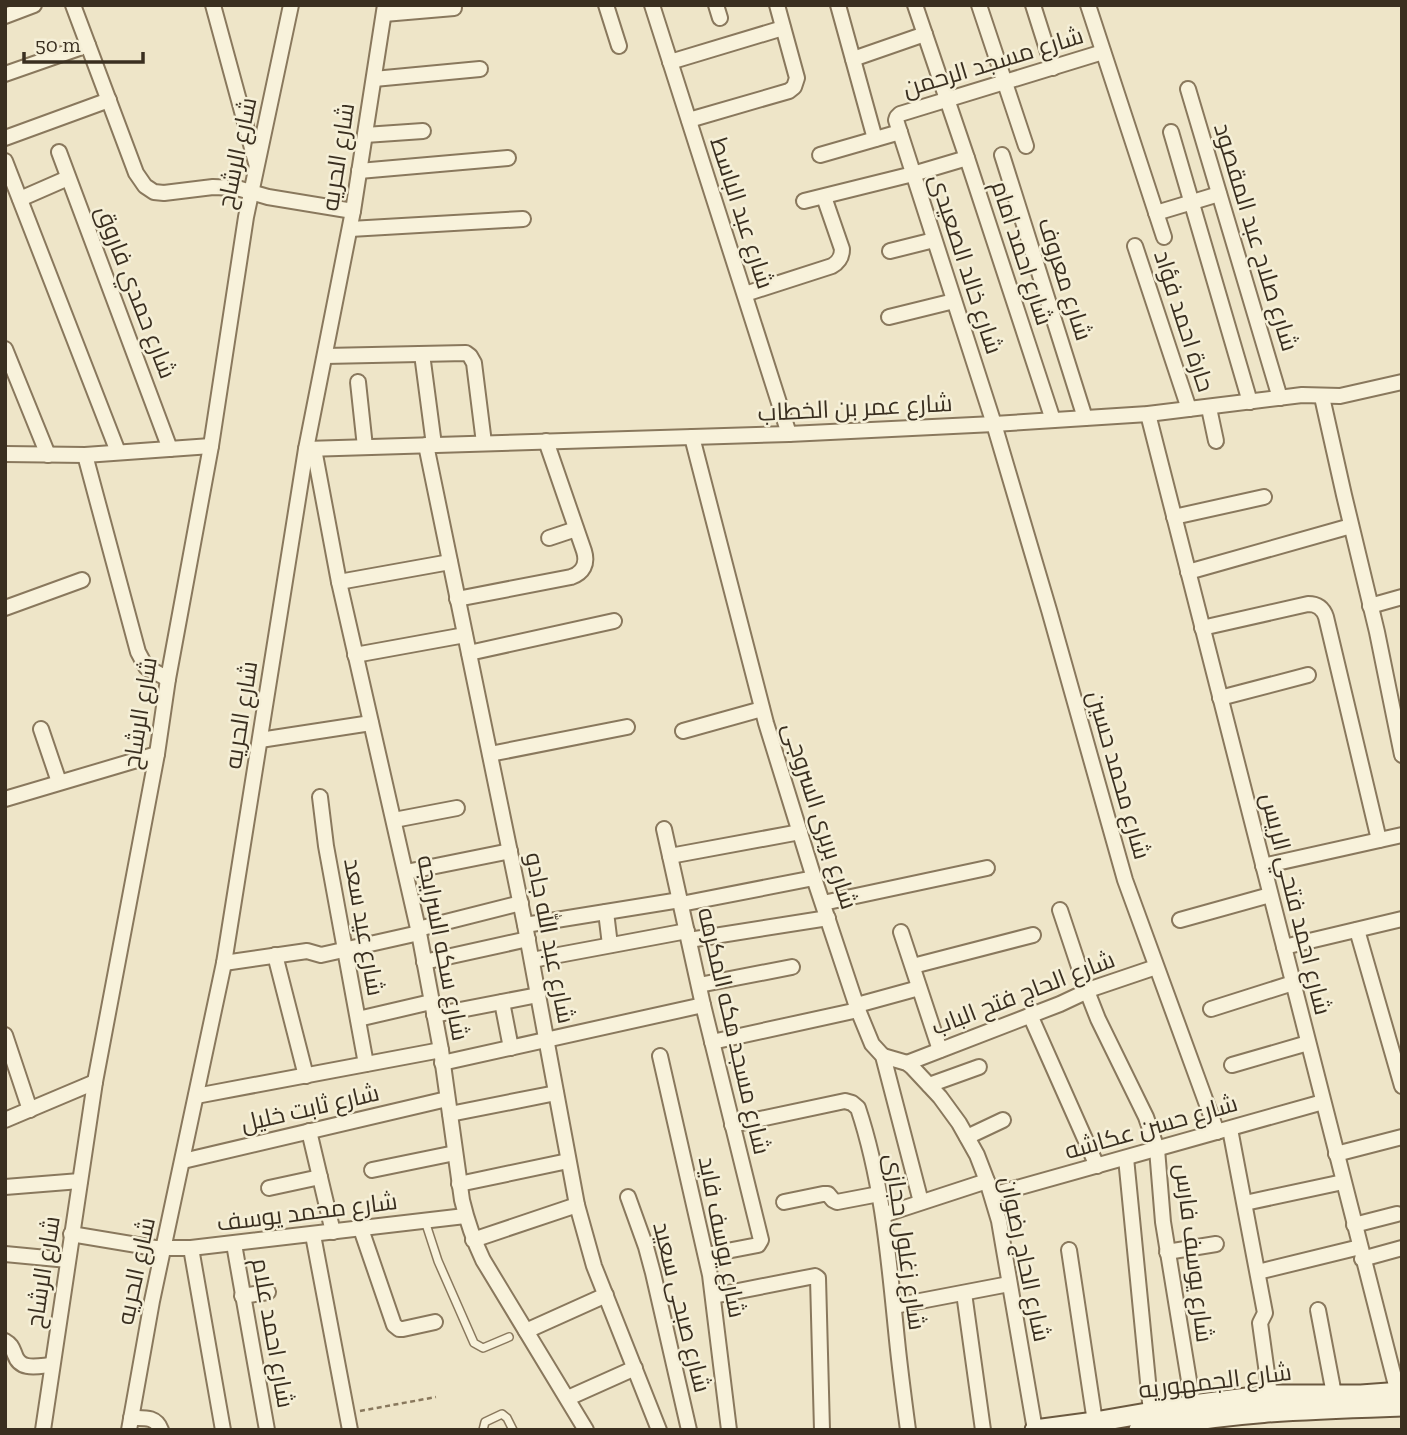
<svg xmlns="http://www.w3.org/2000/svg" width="1407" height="1435" font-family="'Zilla Slab',Cairo,serif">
  <rect width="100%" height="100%" fill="#eee5c8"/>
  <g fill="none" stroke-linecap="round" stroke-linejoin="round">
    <defs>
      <g id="service">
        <path d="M425 1221 438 1261 474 1343 483 1348 509 1337"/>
        <path d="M483 1430 485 1422 502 1414 507 1418 513 1430"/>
      </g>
      <g id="minor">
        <path d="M73 5 136 173 145 186 154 192 164 193 213 187 237 188 268 197 353 211"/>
        <path d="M213 5 256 163"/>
        <path d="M606 5 619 46"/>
        <path d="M652 5 789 434"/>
        <path d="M716 5 720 18"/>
        <path d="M838 5 875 139"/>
        <path d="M915 5 967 158 1053 420"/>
        <path d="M979 5 1026 146"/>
        <path d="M1033 5 1053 68"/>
        <path d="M1088 5 1164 237"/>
        <path d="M384 14 454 8"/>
        <path d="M5 16 34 5"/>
        <path d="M1103 52 900 114 897 117 896 120 994 424 1049 610 1125 880 1217 1132"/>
        <path d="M853 59 925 34"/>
        <path d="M670 62 783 28"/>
        <path d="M5 74 88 45"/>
        <path d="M374 79 480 69"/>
        <path d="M1188 89 1280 398"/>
        <path d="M689 120 789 91 794 87 797 78 777 5"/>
        <path d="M1171 132 1250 402"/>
        <path d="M365 135 423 131"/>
        <path d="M5 138 109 100"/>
        <path d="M59 152 170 449"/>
        <path d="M820 155 900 132"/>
        <path d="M1002 155 1085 418"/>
        <path d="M5 161 118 452"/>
        <path d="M359 171 508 158"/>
        <path d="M20 199 68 178"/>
        <path d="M804 201 913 174 967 158"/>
        <path d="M1156 213 1219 194"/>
        <path d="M350 229 523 219"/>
        <path d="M1135 246 1189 409"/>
        <path d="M890 251 934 240"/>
        <path d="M745 294 832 266C839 262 842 257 842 249L824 197"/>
        <path d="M889 317 954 301"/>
        <path d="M5 349 48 455"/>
        <path d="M422 354 434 445"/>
        <path d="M325 356 466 353 470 356 474 363 484 443"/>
        <path d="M358 382 365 447"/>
        <path d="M1322 397 1344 495 1377 632 1402 755"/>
        <path d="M1209 408 1216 441"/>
        <path d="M1148 414 1400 1401"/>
        <path d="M692 437 766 723 814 878 858 1010 872 1044 883 1056 921 1202"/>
        <path d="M426 445 525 925 577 1205 594 1266 659 1430"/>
        <path d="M306 449 789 434 994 424 1148 414 1302 395 1340 396 1402 382"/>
        <path d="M314 449 339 582 419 933 441 1050 462 1200C467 1221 474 1241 483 1260L586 1430"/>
        <path d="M5 454 85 455 211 446"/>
        <path d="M85 455 138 652 146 667 168 679"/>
        <path d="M1174 517 1264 497"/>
        <path d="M549 538 576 529"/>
        <path d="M1188 572 1351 526"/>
        <path d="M339 582 450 562"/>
        <path d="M457 599 571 577C583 573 588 564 584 551L546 441"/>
        <path d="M1370 606 1402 597"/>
        <path d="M5 608 82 580"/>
        <path d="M1202 628 1308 604C1317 604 1323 608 1326 617L1379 840"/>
        <path d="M469 653 614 621"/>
        <path d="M355 655 465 635"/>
        <path d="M1220 698 1308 675"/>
        <path d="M41 729 59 782"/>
        <path d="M683 731 762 709"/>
        <path d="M260 740 371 723"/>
        <path d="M490 754 627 727"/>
        <path d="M320 797 326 846 366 1064"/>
        <path d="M5 799 157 754"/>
        <path d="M394 820 457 808"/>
        <path d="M664 829 703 1005 761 1240 758 1245 706 1255"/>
        <path d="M670 856 800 832"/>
        <path d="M1263 866 1402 835"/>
        <path d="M406 872 510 851"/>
        <path d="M823 903 987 868"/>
        <path d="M681 904 814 878"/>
        <path d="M1060 910 1087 991 1098 1019 1146 1117 1157 1149 1163 1222 1193 1405"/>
        <path d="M606 912 610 945"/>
        <path d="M1180 920 1270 895"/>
        <path d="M525 925 680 900"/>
        <path d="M418 929 521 903"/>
        <path d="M1357 930 1402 1086"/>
        <path d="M901 932 940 1050"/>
        <path d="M689 940 828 918"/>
        <path d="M1284 947 1402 919"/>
        <path d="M275 955 306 1076"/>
        <path d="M532 960 687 931"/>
        <path d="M424 962 528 939"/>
        <path d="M224 963 307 951 321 955 419 933"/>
        <path d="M913 966 1033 935"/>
        <path d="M699 985 792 967"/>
        <path d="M502 1002 511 1048"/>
        <path d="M857 1005 919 988"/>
        <path d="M1211 1009 1293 983"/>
        <path d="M434 1015 538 995"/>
        <path d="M1030 1015 1097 1166"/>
        <path d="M358 1019 431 1002"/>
        <path d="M5 1035 30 1110"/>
        <path d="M712 1042 858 1010"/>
        <path d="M660 1056 710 1275 729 1430"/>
        <path d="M883 1056 907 1063 912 1067 940 1097 959 1123 977 1155 987 1181 999 1221 1035 1430"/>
        <path d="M442 1063 703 1005"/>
        <path d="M907 1063 1060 1004 1094 988 1156 967"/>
        <path d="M1232 1065 1308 1043"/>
        <path d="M929 1085 979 1067"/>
        <path d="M196 1096 441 1050"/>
        <path d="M450 1114 556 1093"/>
        <path d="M5 1120 95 1082"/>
        <path d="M732 1125 845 1101 852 1103 858 1108C883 1183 889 1262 897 1340 900 1370 904 1400 908 1430"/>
        <path d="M1230 1129 1265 1313 1260 1323 1270 1395"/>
        <path d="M309 1131 333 1232"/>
        <path d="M967 1137 1003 1120"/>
        <path d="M1336 1154 1402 1137"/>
        <path d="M1126 1158 1151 1412"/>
        <path d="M183 1161 447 1099"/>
        <path d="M372 1170 455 1153"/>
        <path d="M459 1184 568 1161"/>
        <path d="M5 1187 80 1181"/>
        <path d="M269 1188 320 1177"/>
        <path d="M992 1195 1323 1102"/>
        <path d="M628 1197 646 1247 653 1273 689 1430"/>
        <path d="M784 1202 823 1194H828L833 1200 837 1202 879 1194"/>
        <path d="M1245 1203 1343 1182"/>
        <path d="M883 1215 987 1181"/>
        <path d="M1354 1225 1397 1214"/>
        <path d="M361 1229 394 1325 399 1329H403L435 1322"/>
        <path d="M71 1234 155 1248H191L465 1216"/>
        <path d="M313 1235 350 1430"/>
        <path d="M473 1240 577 1205"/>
        <path d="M234 1244 267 1430"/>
        <path d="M191 1248 223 1430"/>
        <path d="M1069 1250 1095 1422"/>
        <path d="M1167 1252 1216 1244"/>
        <path d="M5 1254 68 1260"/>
        <path d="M1362 1259 1402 1248"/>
        <path d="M1258 1272 1360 1247"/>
        <path d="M964 1293 983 1430"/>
        <path d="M242 1296 268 1292"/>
        <path d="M713 1296 815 1276 818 1278 822 1430"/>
        <path d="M894 1306 1009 1284"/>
        <path d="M1318 1310 1334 1394"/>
        <path d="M526 1331 606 1295"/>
        <path d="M5 1341C12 1345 12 1348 15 1355 20 1371 38 1366 51 1365"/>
        <path d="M568 1398 635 1368"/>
        <path d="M131 1418C144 1418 156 1416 161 1430"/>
        <path d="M43 1430 95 1082 157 754 168 679 211 446 246 217 291 5"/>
        <path d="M129 1430 152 1301 224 963 306 449 353 211 385 5"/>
      </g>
      <g id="secondary">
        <path d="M1035 1430 1095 1422 1193 1405 1270 1395H1361L1402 1392"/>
        <path d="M1139 1430C1227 1411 1312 1409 1402 1406"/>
      </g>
    </defs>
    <use href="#service" stroke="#89785d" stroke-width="10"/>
    <use href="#minor" stroke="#89785d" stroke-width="18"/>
    <use href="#secondary" stroke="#6b5940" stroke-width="23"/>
    <path stroke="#89785d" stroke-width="2.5" stroke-dasharray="5 3.5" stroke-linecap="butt" d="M360 1411 436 1397"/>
    <use href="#service" stroke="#f8f2db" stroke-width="7"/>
    <use href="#minor" stroke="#f8f2db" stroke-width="14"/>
    <use href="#secondary" stroke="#f8f2db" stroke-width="19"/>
  </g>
  <g text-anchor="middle" stroke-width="5" stroke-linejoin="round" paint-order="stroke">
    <g font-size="24" fill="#3a2f20" stroke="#f5efd7">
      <text transform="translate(993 62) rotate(-17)" y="8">شارع مسجد الرحمن</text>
      <text transform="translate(237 153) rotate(-78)" y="8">شارع الرشاح</text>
      <text transform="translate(338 157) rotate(-81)" y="8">شارع الحريه</text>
      <text transform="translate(742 213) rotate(72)" y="8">شارع عبد الباسط</text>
      <text transform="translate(1256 237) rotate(73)" y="8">شارع صلاح عبد المقصود</text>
      <text transform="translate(1022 253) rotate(72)" y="8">شارع احمد امام</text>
      <text transform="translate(966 264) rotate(72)" y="8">شارع خالد الصعيدى</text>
      <text transform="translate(1065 279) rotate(72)" y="8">شارع معروف</text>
      <text transform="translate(136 292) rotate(69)" y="8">شارع حمدي فاروق</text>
      <text transform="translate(1184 321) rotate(72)" y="8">حارة احمد فؤاد</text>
      <text transform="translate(855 408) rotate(-3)" y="8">شارع عمر بن الخطاب</text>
      <text transform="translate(140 713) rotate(-81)" y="8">شارع الرشاح</text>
      <text transform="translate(241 715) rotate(-81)" y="8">شارع الحريه</text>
      <text transform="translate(1119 775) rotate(74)" y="8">شارع محمد حسين</text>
      <text transform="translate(820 816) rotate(72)" y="8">شارع بربرى السروجى</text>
      <text transform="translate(1296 904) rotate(76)" y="8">شارع احمد فتحي الريس</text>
      <text transform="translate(364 927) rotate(80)" y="8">شارع عيد سعد</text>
      <text transform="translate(550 938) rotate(79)" y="8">شارع عبد الله جادو</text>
      <text transform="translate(443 948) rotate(79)" y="8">شارع سكه السرايجه</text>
      <text transform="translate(1023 993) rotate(-21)" y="8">شارع الحاج فتح الباب</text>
      <text transform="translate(734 1031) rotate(77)" y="8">شارع مسجد مكه المكرمه</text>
      <text transform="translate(310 1108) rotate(-13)" y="8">شارع ثابت خليل</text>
      <text transform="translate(1151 1127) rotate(-16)" y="8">شارع حسن عكاشه</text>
      <text transform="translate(307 1212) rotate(-7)" y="8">شارع محمد يوسف</text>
      <text transform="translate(722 1237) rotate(79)" y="8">شارع يوسف فايد</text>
      <text transform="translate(905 1242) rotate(82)" y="8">شارع زغلول حجازى</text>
      <text transform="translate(1194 1253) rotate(83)" y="8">شارع يوسف فارس</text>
      <text transform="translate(1025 1259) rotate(78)" y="8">شارع الحاج رضوان</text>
      <text transform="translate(136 1271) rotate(-78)" y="8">شارع الحريه</text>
      <text transform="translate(43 1272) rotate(-81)" y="8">شارع الرشاح</text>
      <text transform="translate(682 1307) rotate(76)" y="8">شارع صبحى سعيد</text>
      <text transform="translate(273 1333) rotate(80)" y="8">شارع احمد علام</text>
      <text transform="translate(1215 1381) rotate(-7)" y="8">شارع الجمهوريه</text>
    </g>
  </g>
  <rect width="1407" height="1435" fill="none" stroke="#3a2f20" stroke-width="14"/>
  <path d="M24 52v10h119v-10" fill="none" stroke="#3a2f20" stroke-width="3.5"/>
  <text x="35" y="52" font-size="21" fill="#3a2f20" stroke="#f5efd7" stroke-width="5" paint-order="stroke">50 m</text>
</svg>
